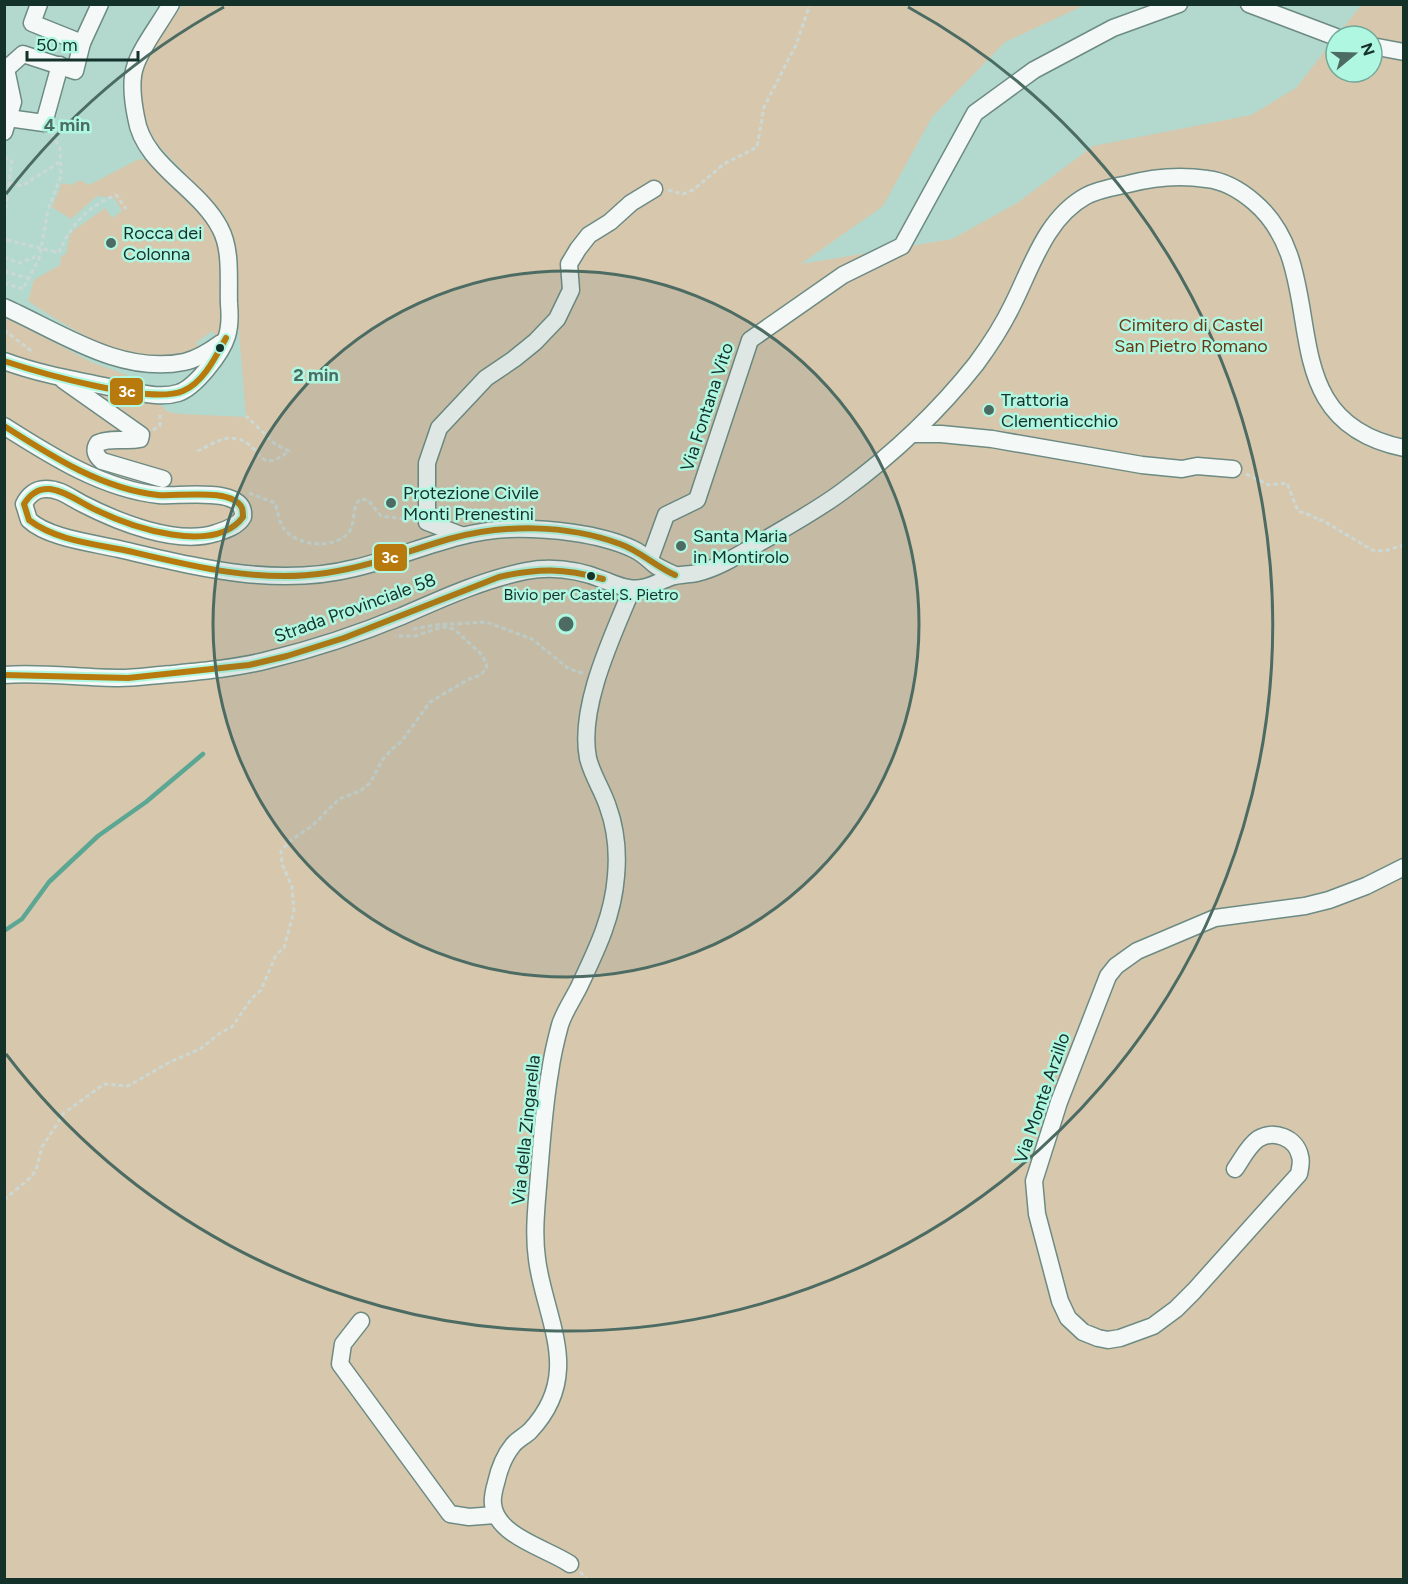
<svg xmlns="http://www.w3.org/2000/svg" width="1408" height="1584" font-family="Figtree,sans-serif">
  <rect width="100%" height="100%" fill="#b3d9ce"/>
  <g fill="#d7c7ad">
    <path d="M183 5H1085L1005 42 932 117 883 206 801 264 952 239 1017 203 1093 146 1251 115 1296 88 1336 37V72H1372V36H1337L1361 5H1403V1579H5L4 316 91 362 129 376 168 412 182 414 246 417 231 234 224 214 160 147C137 119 134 78 153 47 162 32 173 18 183 5Z"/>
    <path d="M144 159 206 217C229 252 225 298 218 339L212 331 196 343 201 351C183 354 159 358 141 356 108 353 55 319 28 301L34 280 60 265 61 256 66 254 70 235 74 230 105 208 112 218 122 211 114 198 97 196 71 219 52 207 62 183 71 185 80 180 89 185 137 160Z"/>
  </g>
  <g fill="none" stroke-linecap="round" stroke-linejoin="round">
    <path stroke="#5ca794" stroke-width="4.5" d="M4 931 22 919 49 882 98 836 146 802 203 754"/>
    <defs>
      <g id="minor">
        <path d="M39 4 32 23 82 43"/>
        <path d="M1249 4 1336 37"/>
        <path d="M1372 46 1404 52"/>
        <path d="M4 71 23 54 75 71 82 43 100 4"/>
        <path d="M8 118 44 123 60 65"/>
        <path d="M4 132 13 102 6 69"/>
        <path d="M4 307C60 332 120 375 184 362 198 359 210 351 221 343"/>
        <path d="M4 361C42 375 80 381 119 389 138 392 159 399 178 393 195 388 222 353 227 336 230 326 230 315 229 304 228 280 232 250 220 228 199 187 143 165 136 117 133 102 130 82 135 67 140 49 161 22 171 4"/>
        <path d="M63 380 141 435 140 439C125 442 112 437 98 443 93 450 96 456 102 461L163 479"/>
        <path d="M4 426C51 456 103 489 159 495 179 497 247 485 243 517 238 526 226 530 216 533 177 546 118 522 83 504 71 498 59 488 45 489 35 489 28 496 24 504L29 520C48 538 93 543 119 549 197 567 275 588 355 568 407 556 455 531 509 529 547 528 599 533 633 549 642 553 648 559 655 565 661 569 669 572 675 575"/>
        <path d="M914 434H941L992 439 1142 465 1182 469 1197 466 1233 469"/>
        <path d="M461 535 427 522V463L439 428 486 378 514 359 535 342 557 319 571 290 569 264 578 249 589 235 610 222 631 203 654 189"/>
        <path d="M650 559 666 515 697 500 750 340 843 275 902 246 975 113 1034 70 1113 28 1179 4"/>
        <path d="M4 675C43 672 81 678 119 678 137 678 154 675 172 674 204 671 237 668 268 660 313 649 359 634 402 616 443 598 482 580 526 571 553 566 579 570 604 580 612 583 620 587 629 588 645 591 657 582 671 577 679 574 688 575 697 573 722 567 746 550 768 538 793 523 819 509 843 491 892 455 938 412 976 364 990 345 1003 325 1013 304 1032 266 1046 218 1086 196 1099 189 1114 187 1128 184 1154 177 1181 175 1207 179 1225 181 1240 190 1254 202 1338 273 1261 419 1404 448"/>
        <path d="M1235 1169C1242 1159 1248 1146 1258 1139 1274 1129 1296 1138 1300 1156 1302 1162 1300 1168 1299 1174L1194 1291 1176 1309 1153 1326 1120 1338 1108 1340 1098 1338 1083 1332 1068 1318 1060 1301 1037 1214 1034 1181 1059 1102 1108 976 1116 966 1137 951 1215 918 1305 906 1329 900 1366 886 1404 867"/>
        <path d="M361 1321 343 1344 340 1364 450 1514 469 1517 495 1515"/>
        <path d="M570 1564C546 1548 496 1536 493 1504 492 1497 494 1490 496 1483 499 1469 504 1456 513 1445 518 1439 525 1436 530 1431 546 1414 557 1393 558 1369 560 1335 541 1294 537 1259 533 1231 537 1202 539 1174 542 1140 544 1106 550 1072 552 1057 556 1040 560 1025 564 1012 573 999 579 987 596 951 613 917 616 876 618 854 616 829 608 807 603 791 592 775 588 758 578 707 613 635 632 589"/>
      </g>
    </defs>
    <use href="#minor" stroke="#6d8b83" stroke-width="19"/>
    <g stroke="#cbd8d4" stroke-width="3" stroke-dasharray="4.5 3" stroke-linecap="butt">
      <path d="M4 157 12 161 4 222"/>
      <path d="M10 183 22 186 61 161"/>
      <path d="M668 190 683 194 693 190 724 164 757 147 764 107 796 45 810 4"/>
      <path d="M4 239 7 240"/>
      <path d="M52 251 59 253C69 226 89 205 116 195L126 209"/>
      <path d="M4 257 19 263 35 257"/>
      <path d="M4 271 28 278"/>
      <path d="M4 283 23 289 39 259 48 210 61 176 60 148 52 135"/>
      <path d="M4 330 34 353"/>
      <path d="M153 430 160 426V411"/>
      <path d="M197 451C210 446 222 435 238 439 263 446 257 476 289 451L275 444 246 416"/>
      <path d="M1246 474 1269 485 1287 483 1298 511 1313 516 1319 521 1322 520 1372 550 1384 551 1404 545"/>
      <path d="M249 493 275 503C278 512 279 523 285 530 298 546 335 550 349 532 356 523 351 505 361 499L368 500 381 516 413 520"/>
      <path d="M413 629 436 625 486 622 532 639 569 669 583 673"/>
      <path d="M4 1200 30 1178 36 1170 42 1147 64 1113 104 1084 128 1086 170 1062 200 1049 220 1033 232 1027 252 998 261 990 276 955 284 948 294 911 292 887 282 864 281 851 290 841 312 826 339 799 360 791 370 783 383 759 391 750 401 742 430 702 469 679 481 675 486 668 487 664 480 653 454 629 442 627 415 636H395"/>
      <path d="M580 1572 588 1580"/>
    </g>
    <use href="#minor" stroke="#f4f9f8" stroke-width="16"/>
    <path stroke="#cbd8d4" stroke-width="3" stroke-dasharray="4.5 3" stroke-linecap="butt" d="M7 240 52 251"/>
    <defs>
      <g id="bus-1">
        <path d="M4 361C40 373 150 405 183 391 204 382 216 356 226 338"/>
        <path d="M4 426C51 456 102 489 158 495 177 497 232 487 242 508 243 511 243 514 243 517 214 556 131 527 96 510 82 504 66 491 50 489 38 488 30 494 24 504L29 520C58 542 98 544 133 552 195 567 261 583 326 573 369 567 408 551 449 539 503 524 566 524 620 544 640 551 655 566 675 575"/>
        <path d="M4 675 128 678 249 665 287 656 344 638 499 577C538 568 564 568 603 579"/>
      </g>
    </defs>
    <use href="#bus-1" stroke="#b0f7e1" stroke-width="10"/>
    <use href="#bus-1" stroke="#b87a0d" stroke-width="6"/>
  </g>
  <circle cx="566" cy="624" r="353" fill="#4c6c63" fill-opacity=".12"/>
  <g fill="none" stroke="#4c6c63" stroke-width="3">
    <circle cx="566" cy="624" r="353"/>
    <path d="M6 194A706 706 0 0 1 224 7M908 7A706 706 0 1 1 6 1054"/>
  </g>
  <g fill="#4c6c63" stroke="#b0f7e1" stroke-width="2">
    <circle cx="111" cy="243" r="6"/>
    <circle cx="989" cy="410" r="6"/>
    <circle cx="391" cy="503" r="6"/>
    <circle cx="681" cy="546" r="6"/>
  </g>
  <g fill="#14312a" stroke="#b0f7e1" stroke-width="2">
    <circle cx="220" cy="348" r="5"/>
    <circle cx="591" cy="576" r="5"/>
  </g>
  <g text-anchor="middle" stroke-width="5" stroke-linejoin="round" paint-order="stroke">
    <g font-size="16" fill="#14312a" stroke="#b0f7e1">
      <text x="591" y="600">Bivio per Castel S. Pietro</text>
    </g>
    <g font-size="18" fill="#14312a" stroke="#b0f7e1" text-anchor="start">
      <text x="123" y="239">Rocca dei<tspan x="123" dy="21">Colonna</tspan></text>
      <text x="1001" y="406">Trattoria<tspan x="1001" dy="21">Clementicchio</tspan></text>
      <text x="403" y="499">Protezione Civile<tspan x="403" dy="21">Monti Prenestini</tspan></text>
      <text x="693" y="542">Santa Maria<tspan x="693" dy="21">in Montirolo</tspan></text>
    </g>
    <g font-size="18" fill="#693710" stroke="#b0f7e1">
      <text x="1191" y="331">Cimitero di Castel<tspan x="1191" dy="21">San Pietro Romano</tspan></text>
    </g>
    <g font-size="18" fill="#14312a" stroke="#b0f7e1">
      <text transform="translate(707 407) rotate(-72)" y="6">Via Fontana Vito</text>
      <text transform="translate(355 608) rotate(-20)" y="6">Strada Provinciale 58</text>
      <text transform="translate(1042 1098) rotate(-71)" y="6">Via Monte Arzillo</text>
      <text transform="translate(526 1130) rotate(-84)" y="6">Via della Zingarella</text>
    </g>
  </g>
  <circle cx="566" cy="624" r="9" fill="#4c6c63" stroke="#b0f7e1" stroke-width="3"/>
  <g font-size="18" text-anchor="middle" font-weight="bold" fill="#4c6c63" stroke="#b0f7e1" stroke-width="5" stroke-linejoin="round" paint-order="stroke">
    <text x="67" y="131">4 min</text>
    <text x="316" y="381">2 min</text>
  </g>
  <g stroke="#b0f7e1" stroke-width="2">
    <rect x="109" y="377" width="35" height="29" rx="6" fill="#b87a0d"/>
    <rect x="373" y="543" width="35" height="29" rx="6" fill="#b87a0d"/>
  </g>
  <g font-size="16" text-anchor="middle" font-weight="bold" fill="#fff">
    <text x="127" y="397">3c</text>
    <text x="390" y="563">3c</text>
  </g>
  <rect width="1408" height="1584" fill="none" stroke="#14312a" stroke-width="12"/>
  <g transform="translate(1354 54) rotate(71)"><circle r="28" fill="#b0f7e1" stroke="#72a898" stroke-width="1.5"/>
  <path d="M0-4.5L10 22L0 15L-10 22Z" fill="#4c6c63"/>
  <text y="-9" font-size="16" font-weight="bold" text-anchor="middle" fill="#14312a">N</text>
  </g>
  <path d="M27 51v9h111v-9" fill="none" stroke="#14312a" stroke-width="3"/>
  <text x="36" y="51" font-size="18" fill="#14312a" stroke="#b0f7e1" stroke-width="4.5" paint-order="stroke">50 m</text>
</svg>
